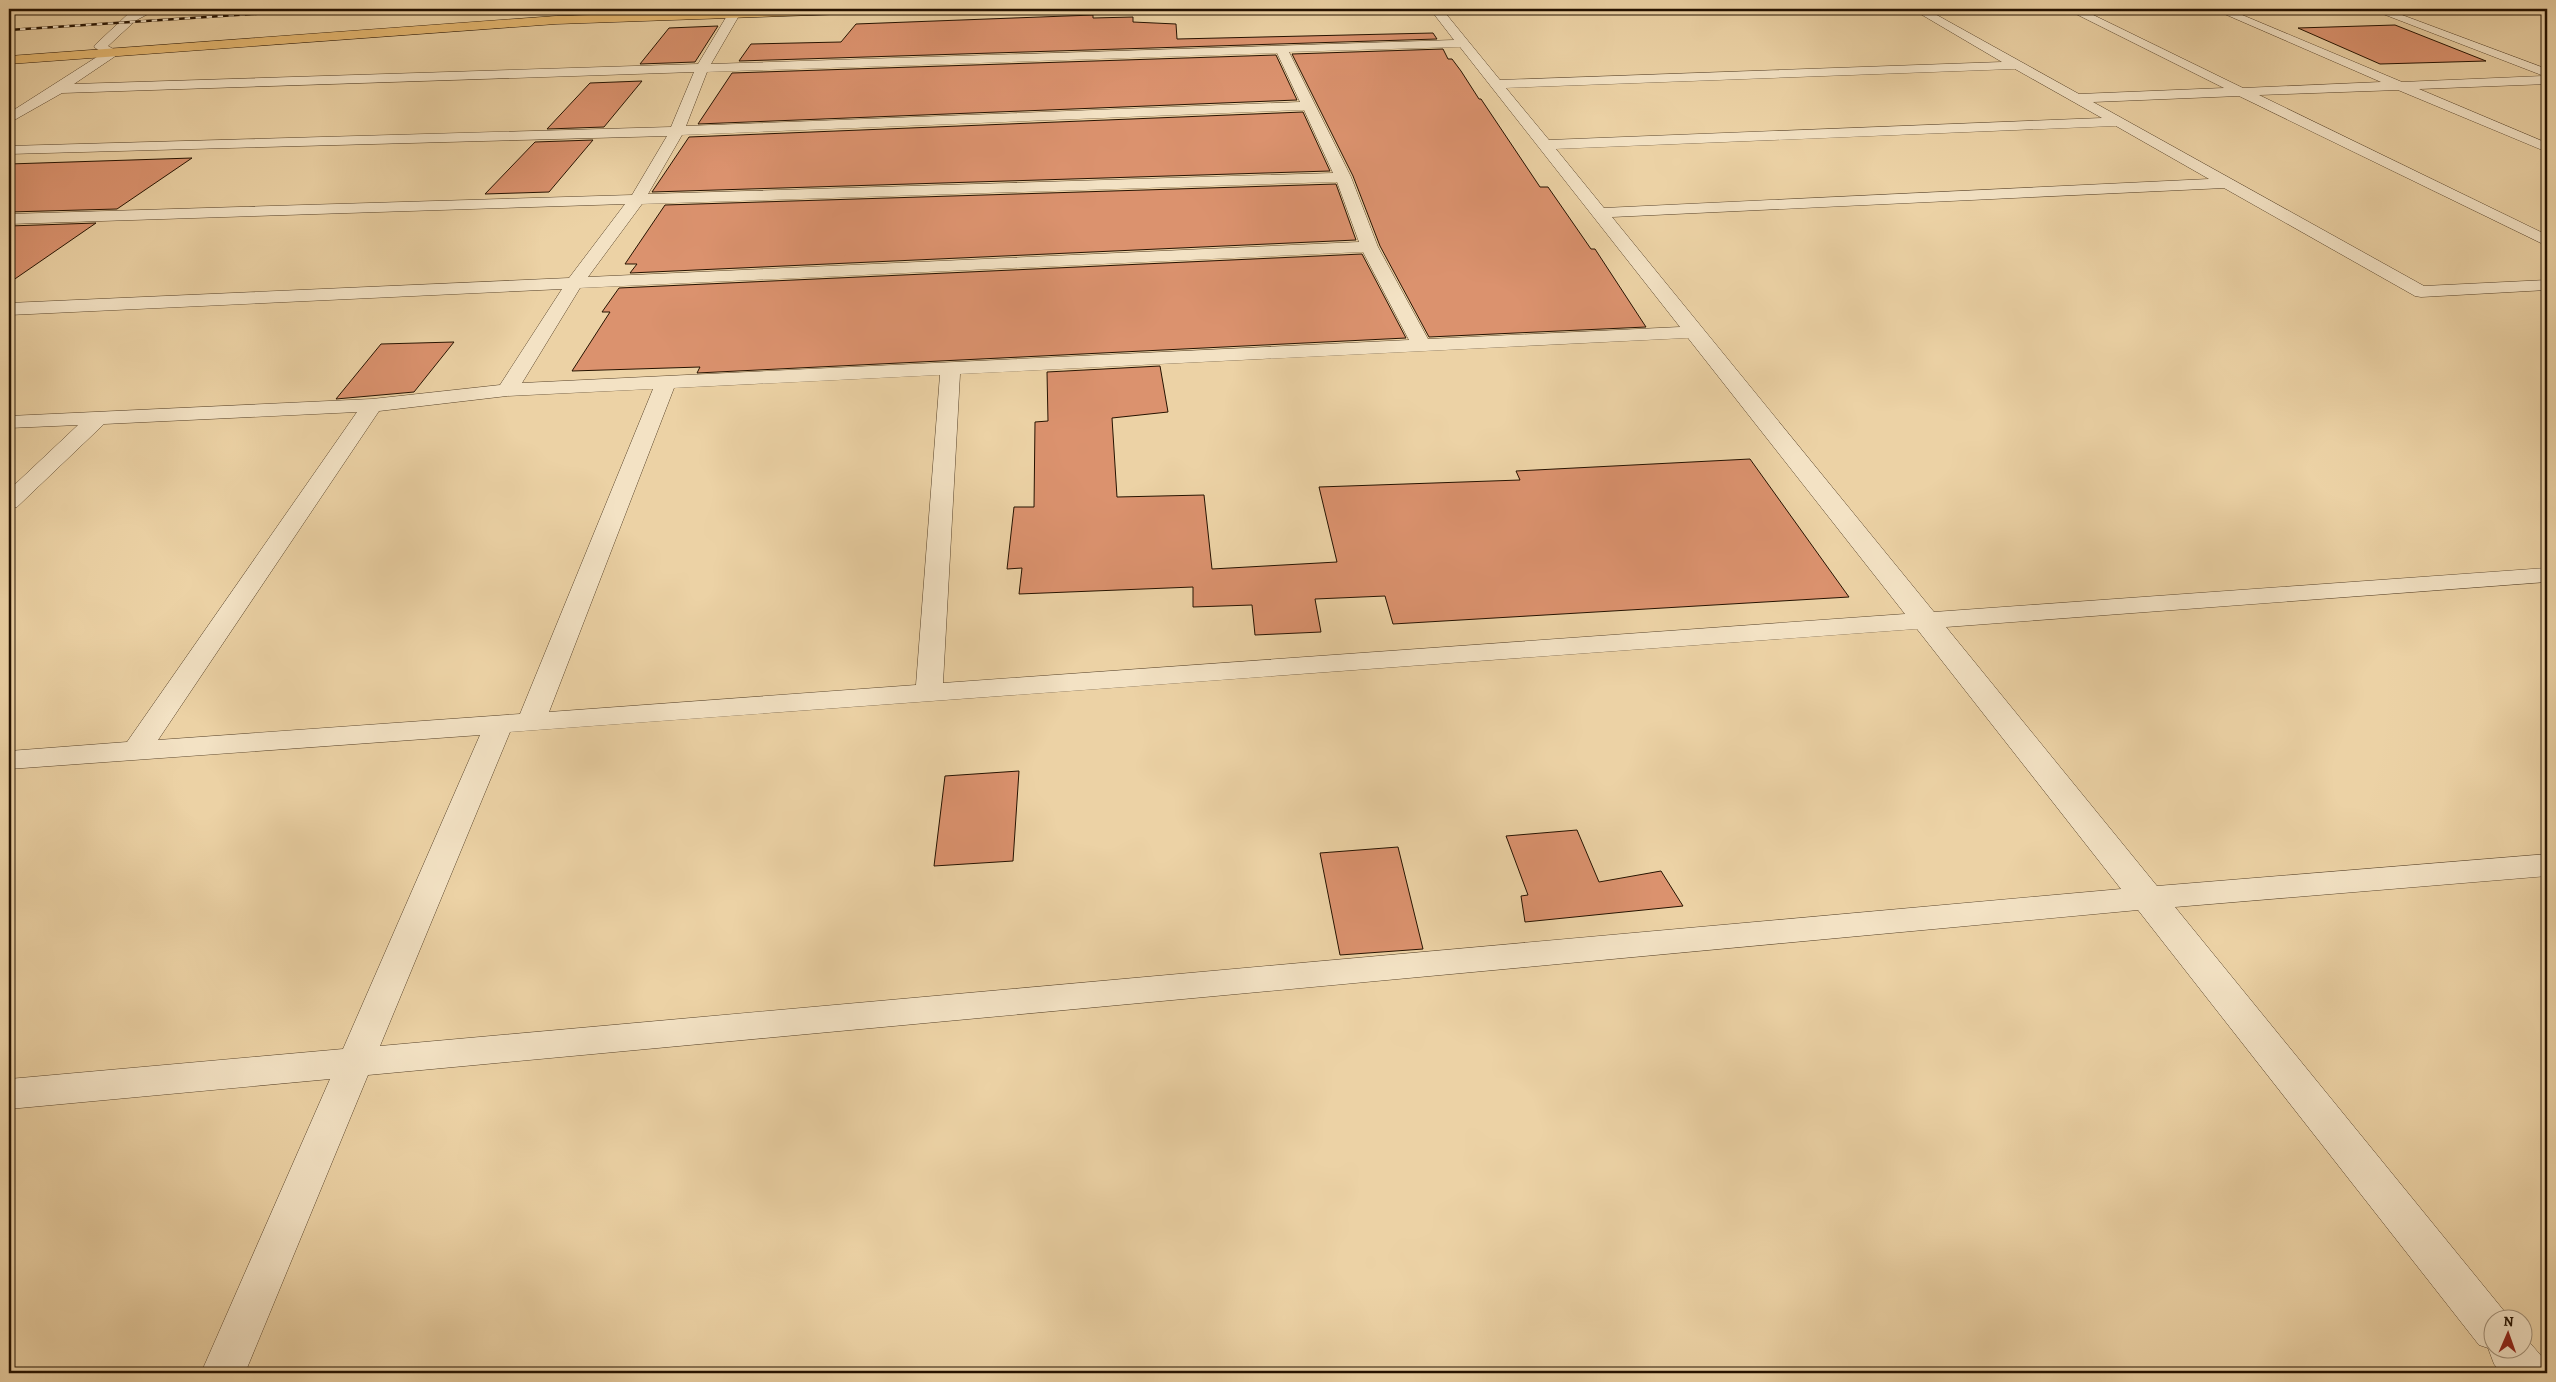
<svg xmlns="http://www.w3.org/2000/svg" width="2556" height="1382" font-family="Alegreya,serif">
  <rect width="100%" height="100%" fill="#ecd2a5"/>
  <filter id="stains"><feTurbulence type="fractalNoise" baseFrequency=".004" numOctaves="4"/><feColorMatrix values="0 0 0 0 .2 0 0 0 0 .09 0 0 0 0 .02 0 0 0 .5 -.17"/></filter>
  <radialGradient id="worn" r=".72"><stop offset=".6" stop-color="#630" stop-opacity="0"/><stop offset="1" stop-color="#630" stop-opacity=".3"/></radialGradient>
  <g fill="#db926e" stroke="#251200">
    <path d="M1093 15V18L1133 17V22L1176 24 1177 39 1433 33 1437 39 739 61 751 44 841 42 856 24Z"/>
    <path d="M2395 25 2486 61 2380 64 2298 28Z"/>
    <path d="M718 26 695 62 640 64 669 28Z"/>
    <path d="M1443 49 1448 59H1452L1461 71 1479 99H1481L1540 187H1548L1591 249H1595L1646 327 1429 337 1380 246 1353 176 1292 54Z"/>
    <path d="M1276 55 1297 100 698 124 732 73Z"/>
    <path d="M642 81 604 127 547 129 590 83Z"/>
    <path d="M1303 112 1330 171 652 192 689 137Z"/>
    <path d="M593 140 549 192 485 194 535 142Z"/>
    <path d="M192 158 117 209 9 212V164Z"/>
    <path d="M1336 184 1356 240 630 273 637 264H625L665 205Z"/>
    <path d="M96 223 9 283V226Z"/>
    <path d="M1362 254 1406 338 697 373 700 367 572 371 610 312H602L619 288Z"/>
    <path d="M454 342 414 392 336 399 381 344Z"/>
    <path d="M1160 366 1168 412 1112 418 1117 497 1204 495 1212 569 1337 562 1319 487 1520 480 1516 471 1750 459 1849 597 1393 624 1385 596 1315 599 1321 632 1255 635 1252 605 1193 607V587L1019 594 1022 568 1007 569 1014 507H1034L1035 422 1048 421 1047 372Z"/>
    <path d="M1019 771 1013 861 934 866 945 776Z"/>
    <path d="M1577 830 1599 882 1661 871 1683 906 1525 922 1521 896 1528 895 1506 836Z"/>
    <path d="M1398 847 1423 949 1340 955 1320 853Z"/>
  </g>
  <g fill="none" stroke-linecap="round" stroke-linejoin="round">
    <defs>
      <path id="minor" d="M142 9H157L135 21 108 46 119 52 117 55 74 84 698 64 728 14 734 10 740 14 711 64 1454 40 1430 9H1442L1500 80 2002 62 1912 9H1926L2079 94 2224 88 2066 9H2081L2243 88 2381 82 2213 9H2228L2402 82 2544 76 2370 9H2386L2547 69V84L2419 89 2547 143V152L2398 90 2259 95 2547 235V246L2239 96 2093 102 2424 286 2547 280V290L2421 297 2415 296 2224 188 1612 217 1934 612 2547 568V582L1946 627 2157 886 2547 854V876L2175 907 2509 1317 2510 1320H2494V1350H2524V1336L2543 1358 2547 1373H2501L2494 1364 2488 1348 2479 1345 2138 910 368 1075 245 1373H201L330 1079 9 1109V1079L343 1049 480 735 9 769V751L127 742 357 412 104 424 17 507 9 509V490L78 425 9 428V416L372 399 500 385 562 289 9 315V303L569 278 625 204 9 224V214L632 195 667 136 9 154V146L671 127 694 72 62 93 9 123V113L103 53 94 47 96 44 127 15ZM1460 47 1680 327 1428 339 1378 247 1351 177 1289 52ZM1277 53 1300 102 686 126 707 72ZM2015 69 2102 118 1549 140 1506 88ZM1304 110 1333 173 648 194 682 135ZM2116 126 2209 179 1604 208 1556 149ZM1337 182 1359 242 588 277 642 204ZM1363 252 1409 340 522 383 580 288ZM1688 338 1905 614 943 683 960 374ZM940 375 916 685 549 712 674 388ZM653 389 520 714 158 740 379 411 507 396ZM1917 629 2121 889 380 1046 510 732Z"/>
      <path id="major" d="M799 9H908L902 12 556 24 9 64V56L556 16Z"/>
    </defs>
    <use href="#minor" stroke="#574229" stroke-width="1"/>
    <use href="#major" stroke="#251200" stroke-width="1"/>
    <use href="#minor" fill="#f3e2c4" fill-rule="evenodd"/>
    <use href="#major" fill="#e6b972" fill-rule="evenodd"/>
    <defs>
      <path id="rail" d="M9 30 329 9"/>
    </defs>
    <use href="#rail" stroke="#251200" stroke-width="2.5"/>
    <use href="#rail" stroke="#f3e2c4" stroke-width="2" stroke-dasharray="5.5" stroke-linecap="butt"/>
  </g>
  <rect width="2556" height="1382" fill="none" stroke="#ecd2a5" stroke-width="30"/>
  <rect x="10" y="10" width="2536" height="1362" fill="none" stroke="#251200" stroke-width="2.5"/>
  <rect x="15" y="15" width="2526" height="1352" fill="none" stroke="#251200"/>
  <g transform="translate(2508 1334) rotate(2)"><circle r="24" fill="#f3e2c4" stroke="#a18f76"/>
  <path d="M0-4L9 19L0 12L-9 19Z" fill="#8f2418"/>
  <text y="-8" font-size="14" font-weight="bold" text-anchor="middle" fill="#251200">N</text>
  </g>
  <rect width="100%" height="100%" filter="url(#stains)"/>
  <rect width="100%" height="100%" fill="url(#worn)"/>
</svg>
